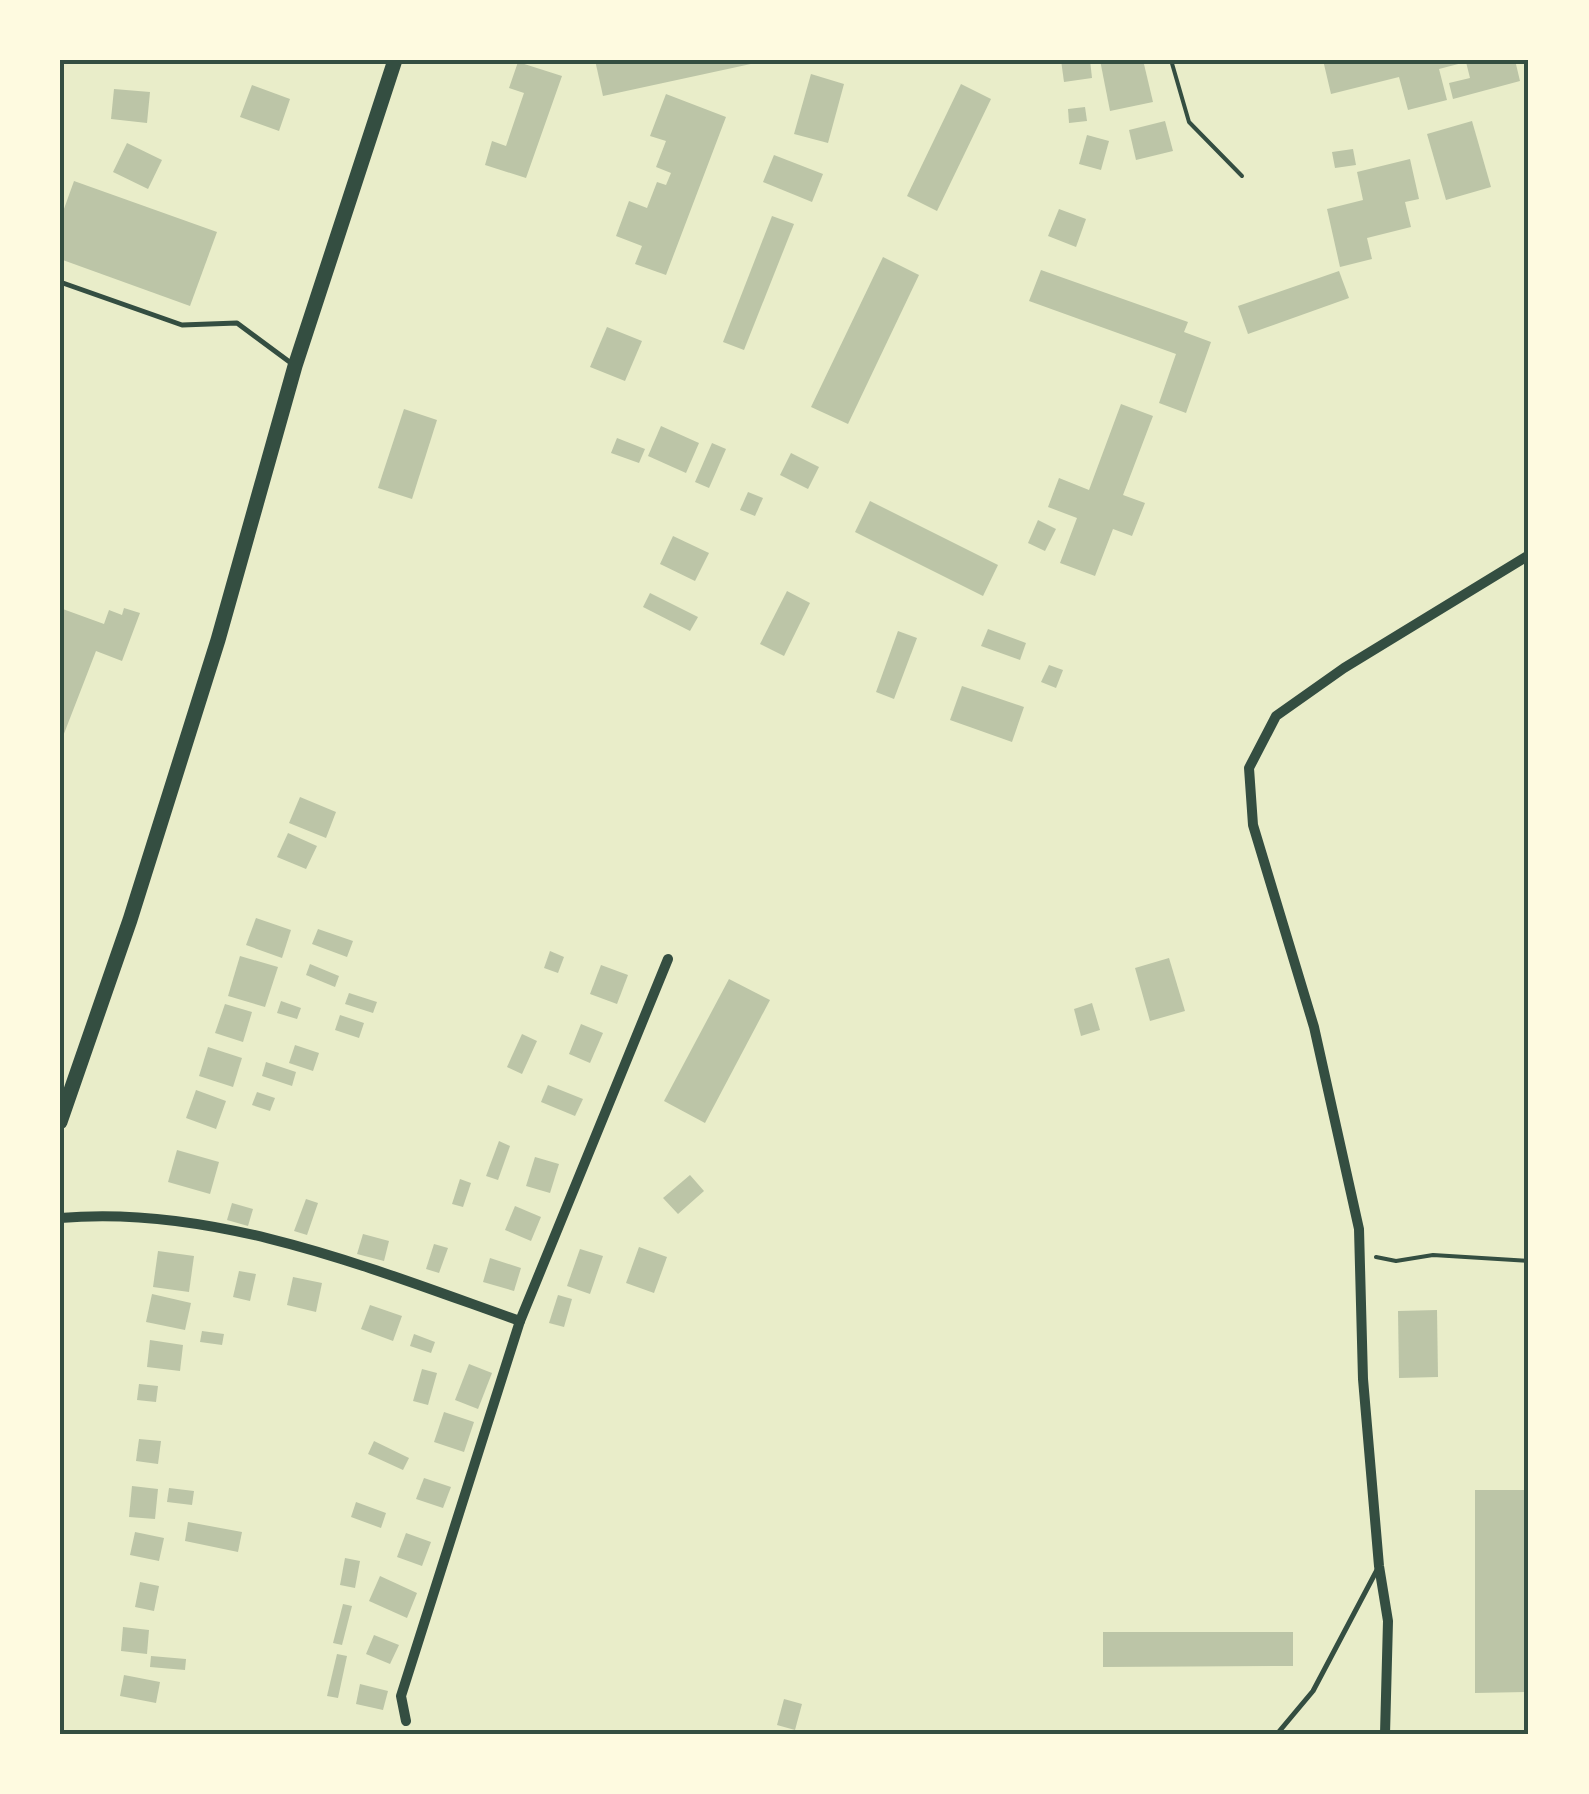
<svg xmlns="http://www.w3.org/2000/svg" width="1589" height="1794" font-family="'Golos Text',sans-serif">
  <rect width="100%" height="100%" fill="#e9edc9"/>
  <g fill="#bcc5a7">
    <path d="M595 60H760V62L603 96Z"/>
    <path d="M1061 60H1090L1092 78 1064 82Z"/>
    <path d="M1100 60H1143L1153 102 1110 111Z"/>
    <path d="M1323 60H1515L1520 81 1453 99 1449 83 1470 78 1466 62 1439 69 1447 100 1408 110 1399 77 1331 94Z"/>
    <path d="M518 62 562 76 526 178 485 165 492 141 506 146 524 93 509 88Z"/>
    <path d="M811 74 844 84 828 143 794 134Z"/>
    <path d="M961 84 991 99 937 211 907 196Z"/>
    <path d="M252 85 290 99 279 131 240 117Z"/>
    <path d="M114 89 150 92 147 123 111 119Z"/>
    <path d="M666 94 726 117 666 275 635 264 642 246 616 236 629 201 647 208 657 182 666 185 671 173 656 167 666 141 650 136Z"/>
    <path d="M1085 107 1087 121 1069 123 1068 109Z"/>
    <path d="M1165 121 1173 151 1136 160 1129 130Z"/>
    <path d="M1472 121 1491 187 1446 200 1427 134Z"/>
    <path d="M1087 135 1109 141 1101 170 1079 164Z"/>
    <path d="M127 143 162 160 148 189 113 172Z"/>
    <path d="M1353 149 1356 165 1335 168 1332 152Z"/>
    <path d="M774 155 823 174 812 202 763 182Z"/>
    <path d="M1410 159 1419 199 1405 202 1411 227 1367 238 1372 259 1340 267 1327 209 1363 200 1357 172Z"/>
    <path d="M74 181 217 232 190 306 60 259V220Z"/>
    <path d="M1059 209 1086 219 1076 247 1048 236Z"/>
    <path d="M772 216 794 224 744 350 723 342Z"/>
    <path d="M883 257 919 275 848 424 811 407Z"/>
    <path d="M1041 270 1188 322 1184 332 1211 342 1186 413 1159 403 1176 354 1029 301Z"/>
    <path d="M1339 271 1349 298 1248 334 1238 306Z"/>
    <path d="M607 327 642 341 625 381 590 367Z"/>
    <path d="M1121 404 1153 416 1123 495 1145 503 1132 536 1113 529 1095 576 1060 563 1077 518 1048 507 1059 478 1089 490Z"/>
    <path d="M404 409 437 420 412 499 378 488Z"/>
    <path d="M661 426 699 443 686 473 648 456Z"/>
    <path d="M617 438 645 449 639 463 611 453Z"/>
    <path d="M712 443 726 449 709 488 695 482Z"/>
    <path d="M791 453 819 467 808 489 780 475Z"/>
    <path d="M748 492 763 498 755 516 740 510Z"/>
    <path d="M870 501 998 565 983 596 855 532Z"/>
    <path d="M1038 520 1056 529 1045 551 1028 543Z"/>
    <path d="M673 536 709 553 695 581 660 564Z"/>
    <path d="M787 591 810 603 784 656 760 644Z"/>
    <path d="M650 593 698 617 690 631 643 607Z"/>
    <path d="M60 608 104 624 109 610 122 615 124 608 140 613 122 661 96 651 60 744Z"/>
    <path d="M988 629 1026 643 1020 660 981 646Z"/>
    <path d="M898 631 917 638 894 699 876 692Z"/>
    <path d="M1049 665 1063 670 1056 688 1041 682Z"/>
    <path d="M962 686 1024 707 1012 742 950 720Z"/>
    <path d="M300 797 336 812 326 838 289 823Z"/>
    <path d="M288 833 317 846 306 869 277 857Z"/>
    <path d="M256 918 291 930 282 958 246 945Z"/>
    <path d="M318 929 353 941 347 957 312 944Z"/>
    <path d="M550 951 564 957 558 973 544 968Z"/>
    <path d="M240 956 278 967 265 1007 228 996Z"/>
    <path d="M1169 958 1185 1011 1150 1021 1135 968Z"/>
    <path d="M310 964 339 976 335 987 306 975Z"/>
    <path d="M601 965 628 975 617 1004 590 994Z"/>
    <path d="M729 979 770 1000 705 1123 664 1101Z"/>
    <path d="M349 993 377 1002 373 1013 345 1004Z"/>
    <path d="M281 1001 301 1008 297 1019 277 1013Z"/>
    <path d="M1092 1003 1100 1030 1081 1036 1074 1009Z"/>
    <path d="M225 1004 252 1012 243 1042 215 1033Z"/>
    <path d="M340 1015 364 1023 359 1038 335 1030Z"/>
    <path d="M581 1024 603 1033 590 1063 569 1054Z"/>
    <path d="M522 1034 537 1041 522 1074 507 1067Z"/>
    <path d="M295 1045 319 1053 313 1071 289 1063Z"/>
    <path d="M208 1047 242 1058 233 1087 199 1076Z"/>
    <path d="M266 1062 296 1072 292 1086 262 1076Z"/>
    <path d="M548 1085 583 1099 575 1116 541 1102Z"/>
    <path d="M196 1090 226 1101 216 1129 186 1118Z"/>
    <path d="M257 1092 275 1098 270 1111 252 1105Z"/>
    <path d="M499 1141 510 1146 498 1180 486 1176Z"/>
    <path d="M177 1150 219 1162 210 1194 168 1182Z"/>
    <path d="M535 1157 559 1164 550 1193 526 1186Z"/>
    <path d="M690 1175 704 1191 678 1214 663 1198Z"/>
    <path d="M460 1179 471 1183 463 1207 452 1204Z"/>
    <path d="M306 1199 318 1203 307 1235 294 1231Z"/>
    <path d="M232 1203 253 1209 248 1226 227 1220Z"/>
    <path d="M515 1206 541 1217 531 1241 505 1230Z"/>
    <path d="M363 1234 389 1241 384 1261 357 1254Z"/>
    <path d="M434 1244 448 1248 439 1273 426 1269Z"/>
    <path d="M639 1247 667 1257 654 1293 626 1283Z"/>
    <path d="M580 1249 603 1256 590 1294 567 1286Z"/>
    <path d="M158 1251 194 1256 189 1292 153 1287Z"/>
    <path d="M490 1258 521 1268 514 1291 483 1282Z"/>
    <path d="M239 1271 256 1274 250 1301 233 1297Z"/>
    <path d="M293 1277 322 1283 316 1312 287 1305Z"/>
    <path d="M152 1294 191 1303 185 1330 146 1322Z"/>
    <path d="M558 1295 572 1299 564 1327 549 1323Z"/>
    <path d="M370 1305 402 1316 393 1341 361 1329Z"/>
    <path d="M1437 1310 1438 1377 1399 1378 1398 1311Z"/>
    <path d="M202 1331 224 1334 222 1345 200 1342Z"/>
    <path d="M414 1334 435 1342 431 1353 410 1346Z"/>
    <path d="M150 1340 183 1345 180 1371 147 1367Z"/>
    <path d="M469 1364 492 1373 478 1409 455 1400Z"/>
    <path d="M422 1369 437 1373 428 1405 413 1401Z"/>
    <path d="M139 1384 158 1386 156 1402 137 1400Z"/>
    <path d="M444 1412 474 1422 464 1452 434 1442Z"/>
    <path d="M139 1439 161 1441 158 1464 136 1461Z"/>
    <path d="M374 1441 409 1458 403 1470 368 1454Z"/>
    <path d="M424 1478 451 1487 443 1508 416 1499Z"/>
    <path d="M132 1486 158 1489 155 1519 129 1517Z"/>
    <path d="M169 1488 194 1491 192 1505 167 1502Z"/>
    <path d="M1475 1490H1529V1692L1475 1693Z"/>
    <path d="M356 1502 386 1513 381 1528 351 1517Z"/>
    <path d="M188 1522 242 1532 238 1552 185 1541Z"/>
    <path d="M135 1532 164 1538 159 1561 130 1555Z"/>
    <path d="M406 1533 431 1542 422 1566 397 1557Z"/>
    <path d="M345 1558 360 1561 355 1588 340 1585Z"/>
    <path d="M380 1576 417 1593 407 1618 369 1601Z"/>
    <path d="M140 1582 159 1586 154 1611 135 1607Z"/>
    <path d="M343 1604 352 1606 342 1645 333 1643Z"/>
    <path d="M123 1627 149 1630 147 1654 121 1651Z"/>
    <path d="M1103 1632H1293V1666L1103 1667Z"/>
    <path d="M374 1635 399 1645 390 1664 366 1654Z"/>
    <path d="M337 1654 347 1656 338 1698 327 1696Z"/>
    <path d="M151 1656 186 1659 185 1670 150 1667Z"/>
    <path d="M124 1675 160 1682 156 1703 120 1696Z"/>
    <path d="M360 1684 388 1691 383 1710 356 1704Z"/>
    <path d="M784 1699 802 1704 795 1730 777 1725Z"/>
  </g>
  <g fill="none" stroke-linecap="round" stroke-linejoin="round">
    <g stroke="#344e41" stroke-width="4">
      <path d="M1171 60 1189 122 1242 176"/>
      <path d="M1376 1257 1396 1261 1433 1255 1529 1261"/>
    </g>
    <g stroke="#344e41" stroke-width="5">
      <path d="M60 282 182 325 237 323 291 363"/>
      <path d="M1277 1734 1313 1691 1378 1568"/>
    </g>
    <g stroke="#344e41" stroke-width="10">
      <path d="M60 1218C216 1204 375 1270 520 1321"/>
      <path d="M406 1721 401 1696 520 1321 668 959"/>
      <path d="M1385 1734 1388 1621 1379 1566 1363 1379 1359 1229 1314 1027 1253 825 1249 768 1276 716 1344 668 1529 555"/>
    </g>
    <path stroke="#344e41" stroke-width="15" d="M60 1122 130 920 218 640 295 366 395 60"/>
  </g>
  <rect width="1589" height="1794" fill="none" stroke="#fefae0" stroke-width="125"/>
  <rect x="62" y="62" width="1464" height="1670" fill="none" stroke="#344e41" stroke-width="4"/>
</svg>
